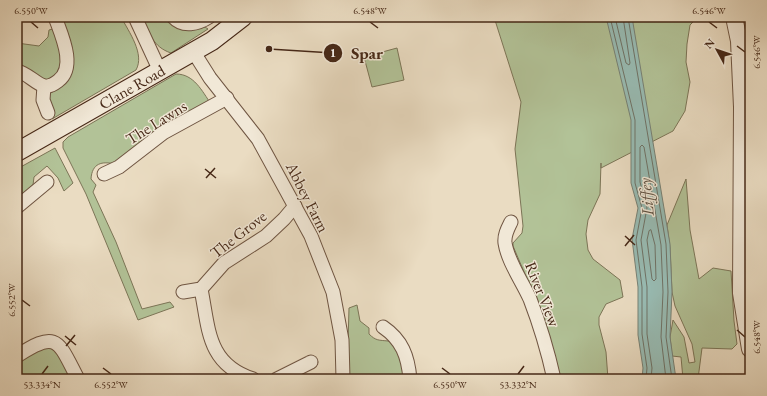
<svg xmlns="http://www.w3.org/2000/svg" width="767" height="396" font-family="'EB Garamond',serif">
  <rect width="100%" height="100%" fill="#eadcc2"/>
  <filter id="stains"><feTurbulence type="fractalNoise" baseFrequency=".005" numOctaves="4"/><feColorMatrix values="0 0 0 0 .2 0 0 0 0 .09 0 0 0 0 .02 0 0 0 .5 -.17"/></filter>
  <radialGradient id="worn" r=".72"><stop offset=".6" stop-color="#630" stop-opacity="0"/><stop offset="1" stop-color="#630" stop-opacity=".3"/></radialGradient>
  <g fill="#b2c297" stroke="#7c7557">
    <path d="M60 17H121C129 32 145 54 136 70L52 119V108L48 96C52 91 58 89 63 84 83 65 68 38 60 17Z"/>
    <path d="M142 17H169L195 29 205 27 208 29 171 53C153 47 149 33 142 17Z"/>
    <path d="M494 17H698L690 25 687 44 686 62 690 82 685 111 673 131 601 168V163L600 194 588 220 586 234 588 250 593 259 620 280 623 297 606 304 599 317V325L606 352 608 379H559L536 300 513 246V243L522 233 523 226 515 149 521 102Z"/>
    <path d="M53 29 58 38 62 68 54 78 45 81 17 65V43L39 46 48 37 49 30Z"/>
    <path d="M397 48 404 80 372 87 364 57Z"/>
    <path d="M176 74C194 74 202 91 211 104L115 164C102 161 92 163 91 179L96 185 93 192 116 242 142 309 170 302 174 307 138 320 86 194 63 148V142L68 137Z"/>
    <path d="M55 148 73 183 64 191 58 178 47 166 34 177 33 185 17 199V169Z"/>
    <path d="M686 179 690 230 699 279 713 268 731 271 734 321 737 344 732 349 702 348 698 379H683L681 357 672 356 670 337 673 320 684 337 689 363 695 362 692 344 675 306 672 292 670 248 667 225Z"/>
    <path d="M357 305 360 321 369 328V334C376 341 379 340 388 341 402 343 402 368 405 379H347L349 308Z"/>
    <path d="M54 346 73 379H17V364L36 350Z"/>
  </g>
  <path fill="#98bcb4" stroke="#778175" d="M606 17H632L670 244 672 292 670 337 676 379H642L643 368 638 335V287L632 239 638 208 631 183V120Z"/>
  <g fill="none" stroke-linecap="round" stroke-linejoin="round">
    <g stroke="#6f7266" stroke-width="1">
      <path d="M610 17 635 120V183L642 208 636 240 642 287V334L647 368 646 379"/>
      <path d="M615 17 626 63 629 65 630 63 623 17"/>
      <path d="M628 17 666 244 668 292 666 337 672 379"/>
      <path d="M651 230 655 245 656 279 654 281 652 279 647 240 649 231Z"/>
      <path d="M651 379 652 368 647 334V287L641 240 647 208 640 182V147L642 145 644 147 661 245 663 292 661 337 666 379"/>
    </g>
    <defs>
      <g id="minor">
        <path d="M135 17 160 71"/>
        <path d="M173 17C183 28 198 24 209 17"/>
        <path d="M193 51 210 78 258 139 311 236 333 292 342 340 343 379"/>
        <path d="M17 71C27 73 35 83 44 86 50 87 54 84 58 81 77 67 61 34 55 17"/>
        <path d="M44 86 43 100 48 113"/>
        <path d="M104 174 119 167 163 133 227 98"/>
        <path d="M17 207 47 182"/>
        <path d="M511 222C508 228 504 235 505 243 508 262 522 281 530 299 540 325 548 352 554 379"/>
        <path d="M201 289C209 329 207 364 253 379"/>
        <path d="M183 292 201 289 224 263 266 236 284 219 295 206"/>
        <path d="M383 327C402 340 408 356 410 379"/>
        <path d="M17 356C58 329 58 341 78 379"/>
        <path d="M277 379 311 362"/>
      </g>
      <path id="tertiary" d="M734 17 739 41 742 107 741 293 750 349"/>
      <g id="secondary">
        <path id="s1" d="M17 152 212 41 243 17"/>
      </g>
    </defs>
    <use href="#minor" stroke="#6f5542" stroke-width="15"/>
    <use href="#tertiary" stroke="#6f5542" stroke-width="18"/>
    <use href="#secondary" stroke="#462817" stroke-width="20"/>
    <use href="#minor" stroke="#f1e8d7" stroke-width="13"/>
    <use href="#tertiary" stroke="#f1e8d7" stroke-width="16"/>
    <use href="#secondary" stroke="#f1e8d7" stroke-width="18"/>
  </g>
  <path fill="none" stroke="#462817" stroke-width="1.5" d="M31 22 38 28M370 22 378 28M709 22 717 28M737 46 745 52M205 169 216 178M206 178 215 168M625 236 635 245M625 246 634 235M22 300 30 306M737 330 745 337M65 336 76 345M66 346 75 335M103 368 111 374M442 368 450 374M42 374 48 366M518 374 524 366"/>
  <g text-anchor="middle" stroke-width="3" stroke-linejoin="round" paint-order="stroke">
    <g font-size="16" fill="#462817" stroke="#f1e8d7">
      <text dy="6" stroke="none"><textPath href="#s1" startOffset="132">Clane Road</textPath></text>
      <text transform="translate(156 122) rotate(-32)" y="6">The Lawns</text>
      <text transform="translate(308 197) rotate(63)" y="6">Abbey Farm</text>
      <text transform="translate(238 234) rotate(-38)" y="6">The Grove</text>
      <text transform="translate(543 294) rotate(68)" y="6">River View</text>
    </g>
    <g font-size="17" font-style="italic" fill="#5a4d3e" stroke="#f1e8d7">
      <text transform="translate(646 197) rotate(-95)" y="6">Liffey</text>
    </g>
  </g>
  <path fill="none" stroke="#462817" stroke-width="1.5" d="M269 49L333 53"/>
  <g fill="#462817" stroke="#f1e8d7" stroke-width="1.5">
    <circle cx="269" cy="49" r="4"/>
    <circle cx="333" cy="53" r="10"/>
  </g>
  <g font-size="12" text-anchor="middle" font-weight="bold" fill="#fff">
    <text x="333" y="57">1</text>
  </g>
  <g font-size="17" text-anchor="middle" font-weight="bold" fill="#462817" stroke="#f1e8d7" stroke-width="3" stroke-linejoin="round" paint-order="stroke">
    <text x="367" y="59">Spar</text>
  </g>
  <rect width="767" height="396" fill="none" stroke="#eadcc2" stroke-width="44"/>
  <g transform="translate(717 50) rotate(310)" stroke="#f1e8d7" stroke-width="3" paint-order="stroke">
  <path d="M0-3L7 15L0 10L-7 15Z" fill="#462817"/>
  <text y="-6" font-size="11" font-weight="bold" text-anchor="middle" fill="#462817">N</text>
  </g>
  <rect x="22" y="22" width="723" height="352" fill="none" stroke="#462817" stroke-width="1.5"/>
  <g font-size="10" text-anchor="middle" fill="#462817">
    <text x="31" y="14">6.550°W</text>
    <text x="370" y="14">6.548°W</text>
    <text x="709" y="14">6.546°W</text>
    <text transform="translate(756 52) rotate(-90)" y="4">6.546°W</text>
    <text transform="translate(11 300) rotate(-90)" y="4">6.552°W</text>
    <text transform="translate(756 337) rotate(-90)" y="4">6.548°W</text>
    <text x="42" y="388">53.334°N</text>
    <text x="111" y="388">6.552°W</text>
    <text x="450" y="388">6.550°W</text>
    <text x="518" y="388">53.332°N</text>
  </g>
  <rect width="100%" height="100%" filter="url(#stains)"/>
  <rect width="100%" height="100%" fill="url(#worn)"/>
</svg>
